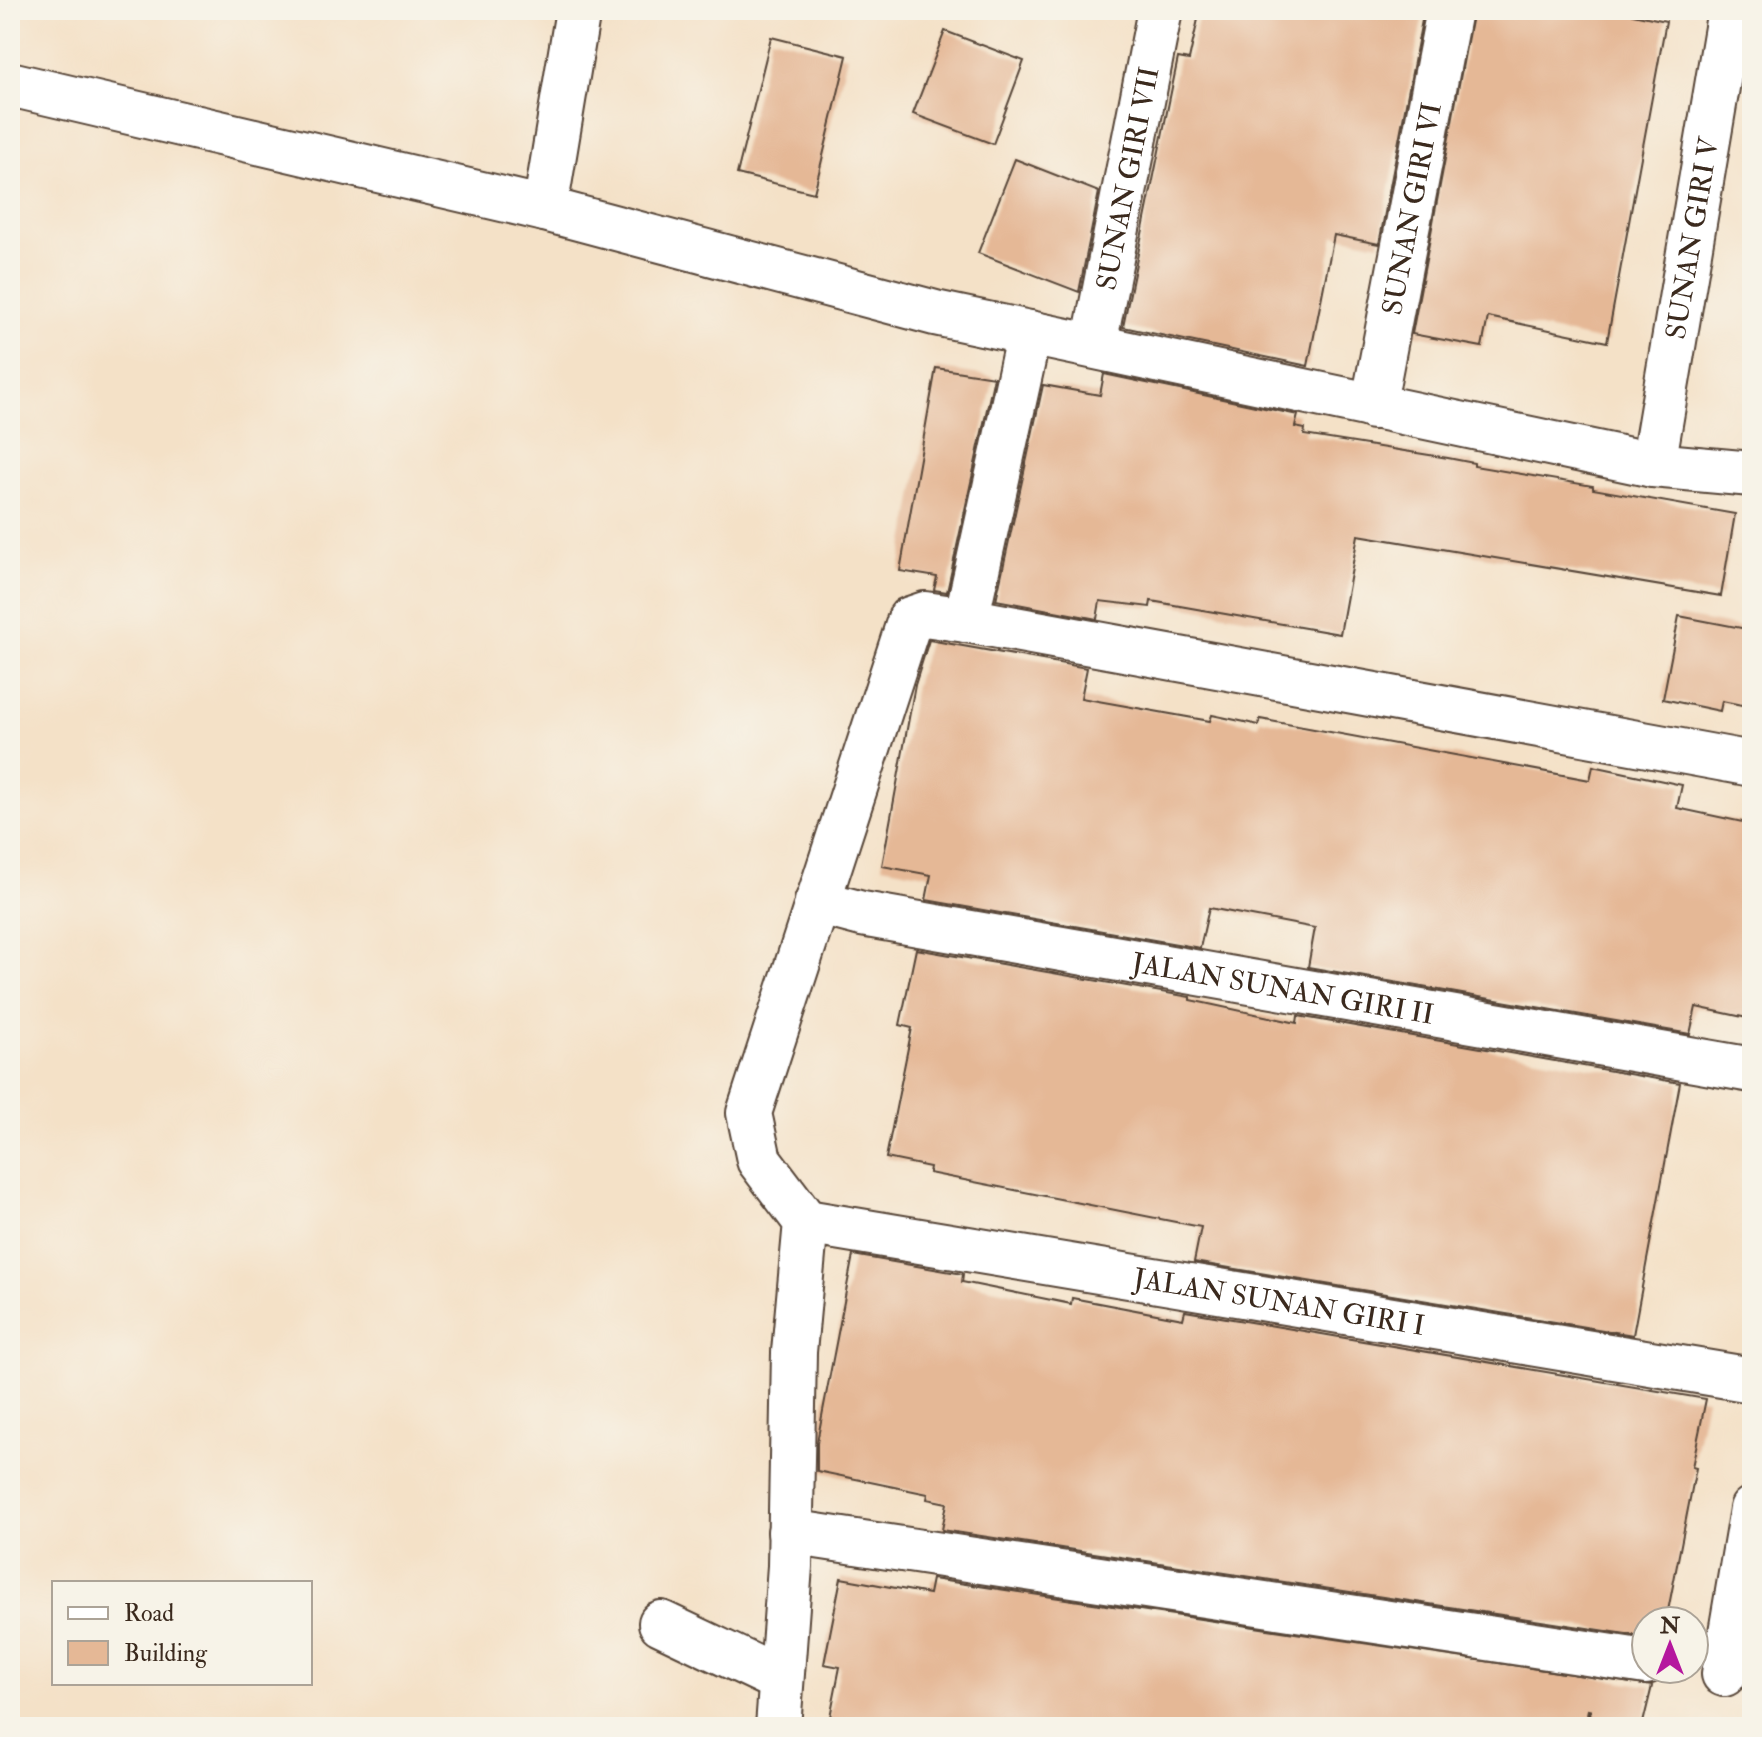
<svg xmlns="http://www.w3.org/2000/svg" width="1762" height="1737" font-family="'IM FELL Double Pica',serif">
  <rect width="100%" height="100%" fill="#f7f3e8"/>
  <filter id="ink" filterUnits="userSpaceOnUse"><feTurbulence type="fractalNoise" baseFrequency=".0125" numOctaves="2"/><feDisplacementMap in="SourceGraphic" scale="16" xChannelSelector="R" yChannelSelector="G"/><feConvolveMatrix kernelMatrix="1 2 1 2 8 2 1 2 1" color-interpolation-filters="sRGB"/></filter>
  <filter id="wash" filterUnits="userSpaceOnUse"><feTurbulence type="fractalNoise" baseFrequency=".006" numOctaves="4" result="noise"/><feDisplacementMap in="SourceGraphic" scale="32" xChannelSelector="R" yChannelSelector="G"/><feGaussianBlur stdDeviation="1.8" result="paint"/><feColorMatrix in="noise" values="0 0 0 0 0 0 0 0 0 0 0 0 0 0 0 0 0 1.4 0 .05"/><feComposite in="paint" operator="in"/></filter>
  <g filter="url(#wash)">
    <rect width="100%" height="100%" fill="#f4e1c7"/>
    <g id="blocks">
      <g fill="#e5b896">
        <path d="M1200 10H1424L1379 244 1334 235 1308 366 1123 327 1178 58 1189 60Z"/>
        <path d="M1473 10H1614L1666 21 1607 342 1488 317 1482 347 1412 334Z"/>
        <path d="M945 31 1024 61 993 144 913 114Z"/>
        <path d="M771 37 847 56 814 193 737 174Z"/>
        <path d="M1015 159 1099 192 1079 292 978 253Z"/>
        <path d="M936 368 994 377 947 592 934 590 937 577 900 571Z"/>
        <path d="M1104 374 1298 415 1295 427 1305 429 1304 435 1448 458 1474 463V466L1593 486V489L1735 514 1721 596 1358 535 1340 634 1151 601 1150 607 1100 601 1097 619 996 600 1043 385 1100 395Z"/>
        <path d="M1679 616 1752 630V707L1722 701 1720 711 1663 699Z"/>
        <path d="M929 640 1087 668 1081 698 1210 721 1212 715 1259 725 1260 719 1590 780 1593 766 1682 785 1677 808 1752 824V1019L1696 1007 1690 1034 1308 967 1315 928 1209 908 1200 948 926 900 931 875 882 866 915 685Z"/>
        <path d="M916 949 1190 997V1000L1297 1023 1298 1016 1680 1083 1633 1335 1194 1262 1201 1227 929 1173 930 1167 886 1158 912 1028 900 1025Z"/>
        <path d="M853 1255 963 1274 962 1282 1071 1304 1072 1298 1183 1319 1185 1311 1706 1399 1692 1467 1696 1468 1666 1621H1646V1637L942 1530 947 1503 927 1499 928 1494 817 1471V1442Z"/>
        <path d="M841 1578 929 1594 932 1579 1652 1686 1642 1727H828L840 1667 824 1664Z"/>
      </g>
    </g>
  </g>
  <g filter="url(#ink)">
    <use href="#blocks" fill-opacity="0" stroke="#574537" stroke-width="2"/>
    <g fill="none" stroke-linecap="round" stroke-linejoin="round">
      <defs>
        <g id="street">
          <path d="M10 84 545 209 935 313 1653 465 1752 474"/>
          <path d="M545 209 578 10"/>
          <path id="s1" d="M1094 345 1160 10"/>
          <path id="s2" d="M1373 407 1449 10"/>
          <path id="s3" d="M1653 465 1730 10"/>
          <path d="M966 620 1029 333"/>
          <path id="s4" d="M817 902 862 914 1752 1070"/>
          <path id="s5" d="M806 1222 1752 1380"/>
          <path d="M790 1532 1646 1662"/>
          <path d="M661 1623 781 1680"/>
          <path d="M1724 1674 1752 1509"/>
          <path d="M778 1727 790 1566 794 1352 806 1222 759 1160 749 1113 910 619 925 614 966 620 1752 764"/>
        </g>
      </defs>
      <use href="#street" stroke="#574537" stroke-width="48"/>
      <path stroke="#574537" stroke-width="5" stroke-dasharray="6 6" stroke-linecap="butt" d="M1586 1727 1590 1707"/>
      <use href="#street" stroke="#fff" stroke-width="44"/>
    </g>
  </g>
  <g text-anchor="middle" stroke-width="8" stroke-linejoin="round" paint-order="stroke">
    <g font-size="28" fill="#3b2a1e" stroke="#f7f3e8">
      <text dy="10" stroke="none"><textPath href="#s1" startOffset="170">SUNAN GIRI VII</textPath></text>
      <text dy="10" stroke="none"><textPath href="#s2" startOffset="202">SUNAN GIRI VI</textPath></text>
      <text dy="10" stroke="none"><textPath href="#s3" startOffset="230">SUNAN GIRI V</textPath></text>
      <text dy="10" stroke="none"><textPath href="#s4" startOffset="474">JALAN SUNAN GIRI II</textPath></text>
      <text dy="10" stroke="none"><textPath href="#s5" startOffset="480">JALAN SUNAN GIRI I</textPath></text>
    </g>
  </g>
  <rect width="1762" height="1737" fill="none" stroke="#f7f3e8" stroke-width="40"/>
  <rect x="52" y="1581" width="260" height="104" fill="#f7f3e8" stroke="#aca397" stroke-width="2"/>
  <rect x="68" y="1607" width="40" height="12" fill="#ffffff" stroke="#aca397" stroke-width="2"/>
  <text x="124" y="1621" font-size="24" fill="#3b2a1e">Road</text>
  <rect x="68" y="1641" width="40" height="24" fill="#e5b896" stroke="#aca397" stroke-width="2"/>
  <text x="124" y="1661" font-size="24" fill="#3b2a1e">Building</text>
  <g transform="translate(1670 1645)"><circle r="38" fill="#f7f3e8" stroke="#aca397" stroke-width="2"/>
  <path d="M0-6L14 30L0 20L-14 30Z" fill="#b5179e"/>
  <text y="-12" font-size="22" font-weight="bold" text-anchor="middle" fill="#3b2a1e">N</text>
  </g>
</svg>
